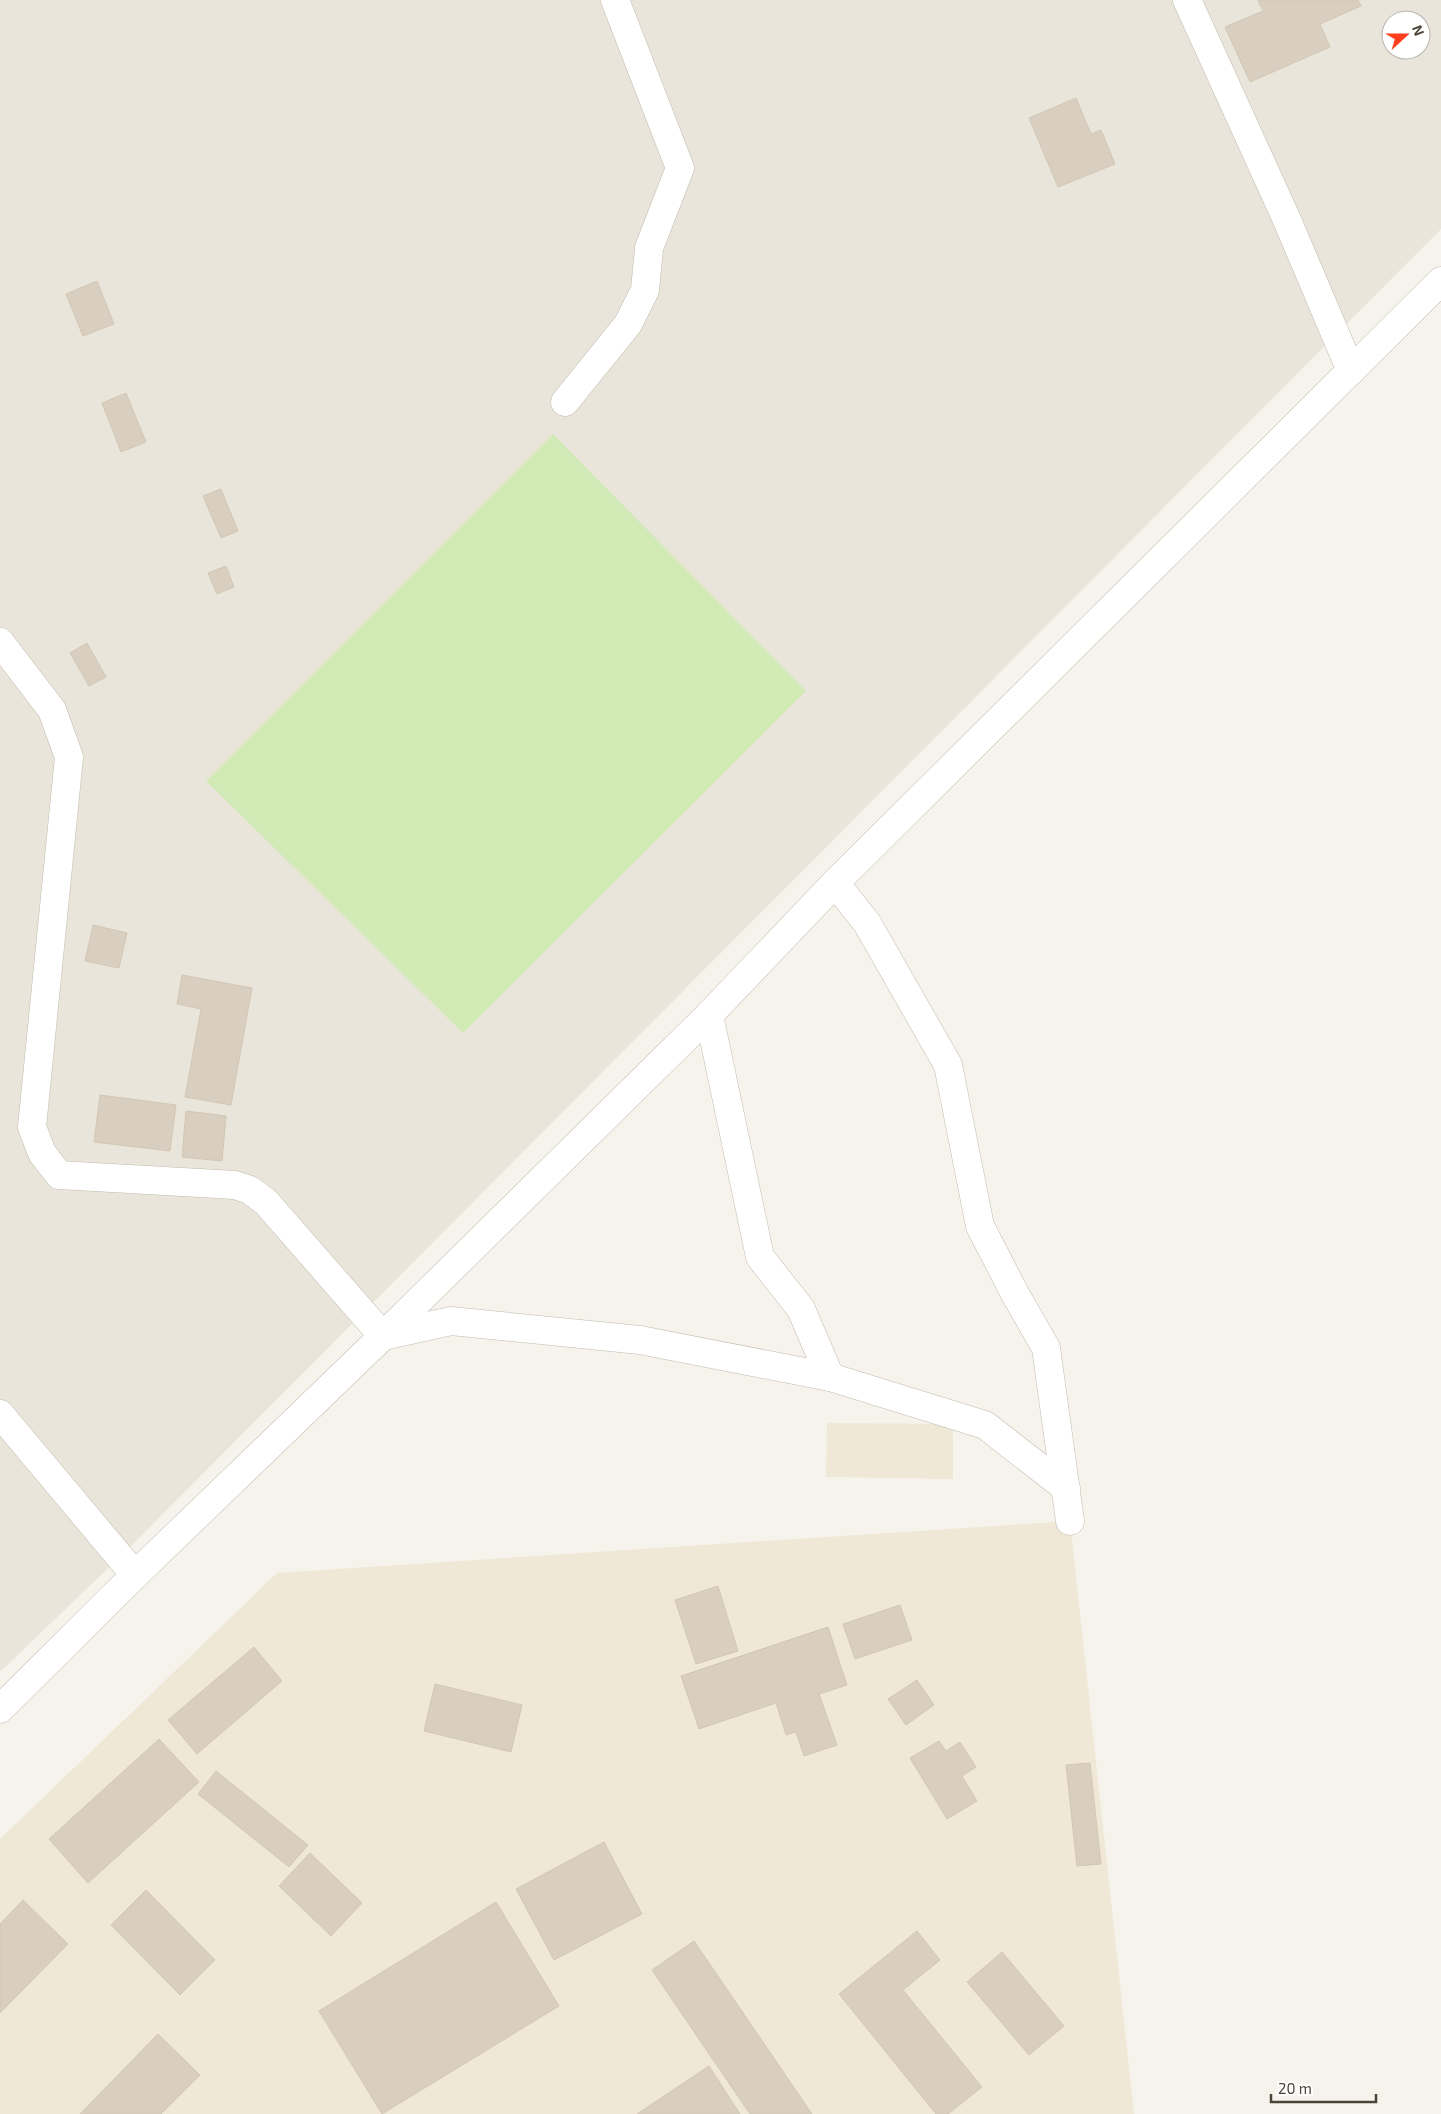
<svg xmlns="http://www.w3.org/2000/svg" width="1441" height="2114" font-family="'Exo 2',sans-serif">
  <rect width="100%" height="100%" fill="#f6f3ec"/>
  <path fill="#eae5da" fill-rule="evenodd" d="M0 0H1441V229L130 1547 0 1672ZM1391 20H1421V50H1391Z"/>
  <g fill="#efe8d6">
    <path d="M827 1423 953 1424V1479L826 1477Z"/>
    <path d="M1070 1521 1134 2114H0V1839L277 1573Z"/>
  </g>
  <path fill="#d2eab5" d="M553 434 806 691 463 1033 206 781Z"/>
  <g fill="#d8cfc1" stroke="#d3c7b4">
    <path d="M1258 0H1358L1361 6 1320 24 1330 47 1250 82 1225 27 1263 11Z"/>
    <path d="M1076 98 1091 134 1101 130 1115 164 1058 187 1029 118Z"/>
    <path d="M97 281 114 324 83 336 66 294Z"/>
    <path d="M126 393 146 442 121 452 102 403Z"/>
    <path d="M221 489 238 531 221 538 203 496Z"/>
    <path d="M226 566 234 587 217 594 208 573Z"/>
    <path d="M87 643 106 677 89 686 70 653Z"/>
    <path d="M93 925 127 933 119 968 85 961Z"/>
    <path d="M182 975 252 988 231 1105 185 1097 201 1009 177 1004Z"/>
    <path d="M100 1095 176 1105 170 1151 94 1142Z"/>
    <path d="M186 1111 226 1116 222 1161 182 1157Z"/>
    <path d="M718 1586 738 1651 696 1664 675 1600Z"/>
    <path d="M900 1605 912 1640 855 1659 843 1624Z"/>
    <path d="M828 1627 847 1685 819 1694 837 1745 804 1756 796 1732 786 1735 776 1703 699 1729 681 1676Z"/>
    <path d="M254 1647 282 1681 197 1754 168 1720Z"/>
    <path d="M917 1680 934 1705 906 1725 888 1699Z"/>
    <path d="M435 1684 522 1705 511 1752 424 1731Z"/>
    <path d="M159 1739 199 1782 88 1883 49 1839Z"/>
    <path d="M939 1741 946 1751 960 1742 976 1767 962 1776 977 1801 947 1819 910 1758Z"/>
    <path d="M1090 1763 1101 1864 1077 1866 1066 1765Z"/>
    <path d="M216 1771 308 1845 289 1867 198 1794Z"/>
    <path d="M604 1842 642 1914 554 1960 516 1889Z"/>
    <path d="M310 1853 362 1903 331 1936 279 1886Z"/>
    <path d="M146 1890 215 1960 180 1995 111 1925Z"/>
    <path d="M23 1900 68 1944 0 2013V1924Z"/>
    <path d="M496 1902 559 2006 382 2114 319 2011Z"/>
    <path d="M917 1931 940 1960 903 1990 982 2087 948 2114H936L839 1994Z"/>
    <path d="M694 1941 812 2114H750L652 1970Z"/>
    <path d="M1002 1952 1064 2026 1029 2055 967 1982Z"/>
    <path d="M158 2034 200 2075 161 2114H80Z"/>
    <path d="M709 2066 740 2114H637Z"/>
  </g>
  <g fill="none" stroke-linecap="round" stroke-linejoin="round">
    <defs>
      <g id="minor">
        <path d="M1187 0 1287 220 1351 371"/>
        <path d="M565 402 628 324 645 290 649 248 680 168 615 0"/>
        <path d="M0 642 52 710 69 757 32 1127 42 1153 59 1175 235 1185 250 1190 266 1202 383 1336 451 1321 640 1340 830 1377 985 1425 1066 1488"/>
        <path d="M835 883 867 923 948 1065 980 1226 1014 1292 1046 1348 1070 1521"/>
        <path d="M709 1015 760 1257 801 1309 830 1377"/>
        <path d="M0 1414 135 1575"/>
      </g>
      <path id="tertiary" d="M0 1709 135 1575 383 1336 709 1015 835 883 1441 281"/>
    </defs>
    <use href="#minor" stroke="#c2bbae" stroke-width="29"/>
    <use href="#tertiary" stroke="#c2bbae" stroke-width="29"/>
    <use href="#minor" stroke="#fff" stroke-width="28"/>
    <use href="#tertiary" stroke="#fff" stroke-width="28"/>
  </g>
  <g transform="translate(1406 35) rotate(69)"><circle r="24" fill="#ffffff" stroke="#b7b4b0"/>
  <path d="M0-4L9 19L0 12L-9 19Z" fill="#fc3f1d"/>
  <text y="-8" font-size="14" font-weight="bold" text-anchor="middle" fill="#4b4439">N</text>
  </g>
  <path d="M1271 2094v8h105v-8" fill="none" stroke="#4b4439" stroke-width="2.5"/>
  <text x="1278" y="2094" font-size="15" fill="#4b4439" stroke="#ffffff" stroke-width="4" paint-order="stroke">20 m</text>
</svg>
